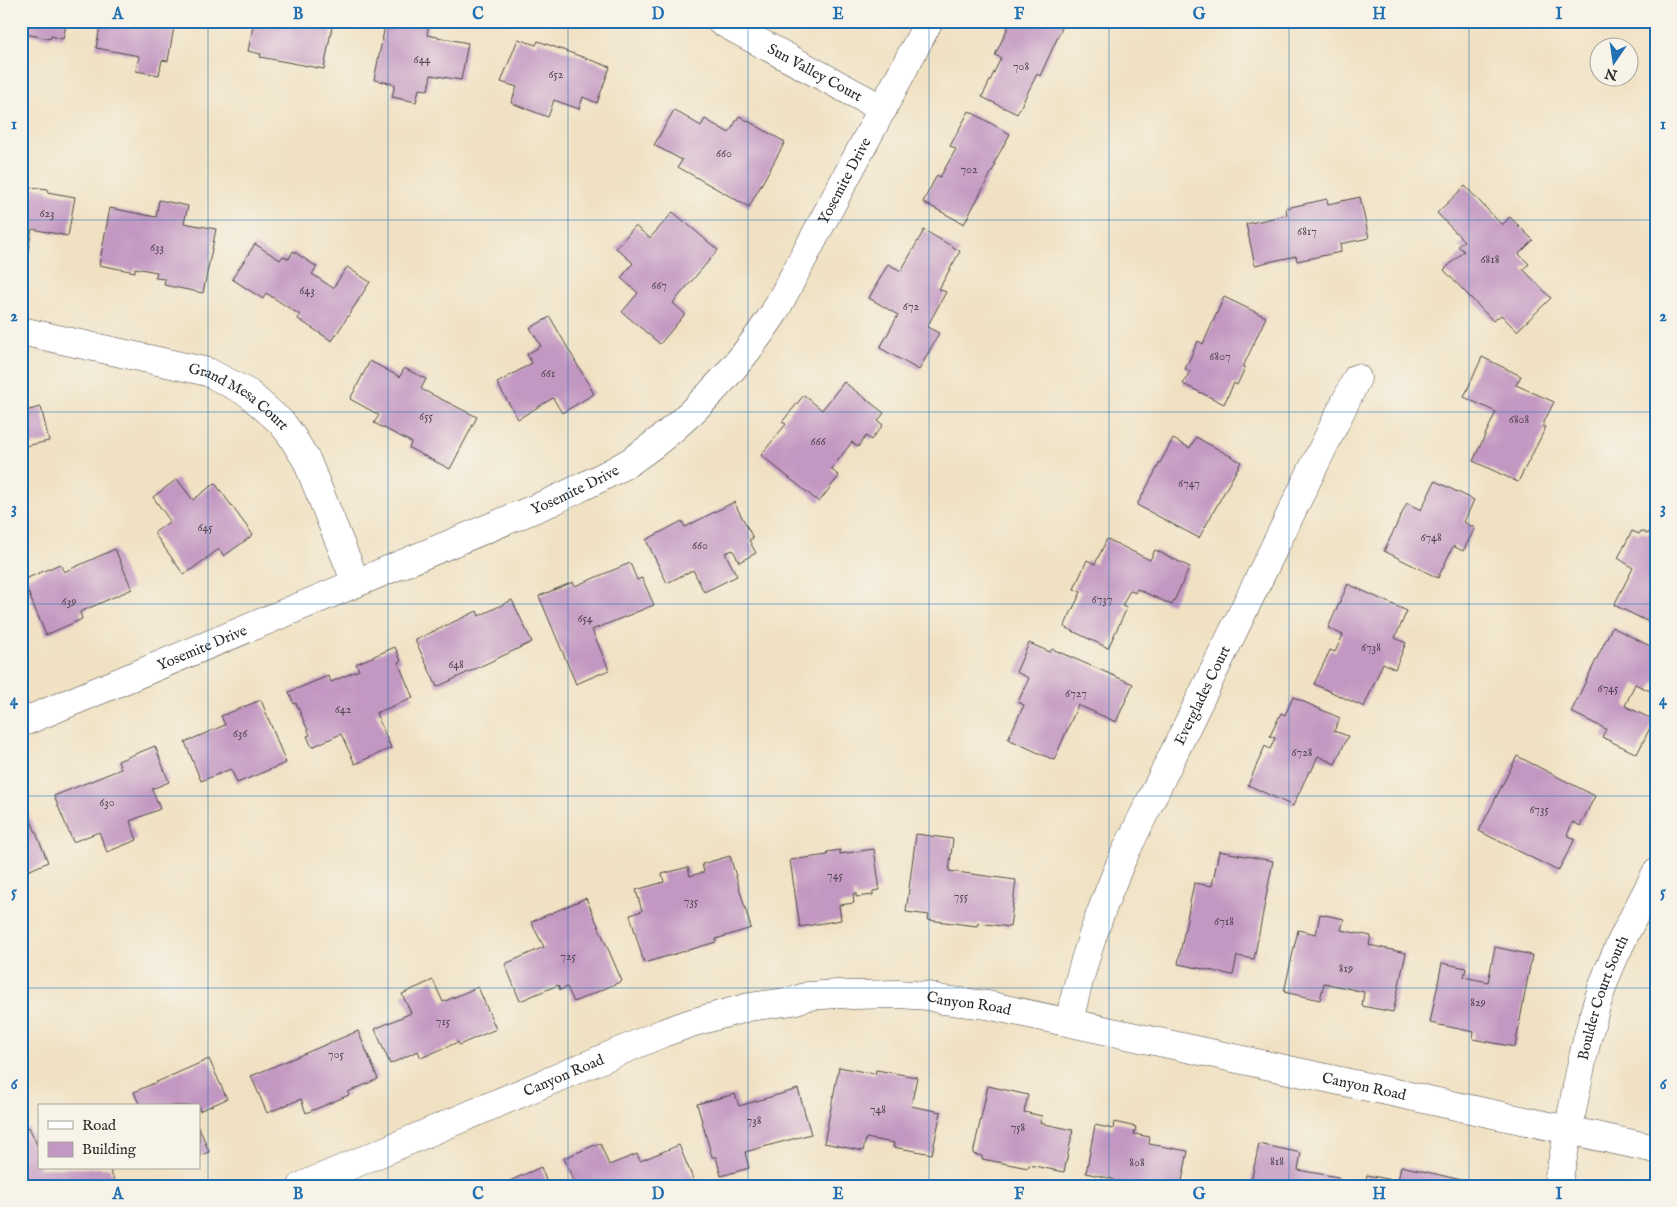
<svg xmlns="http://www.w3.org/2000/svg" width="1677" height="1207" font-family="'IM FELL English',serif">
  <rect width="100%" height="100%" fill="#f7f3e8"/>
  <filter id="ink" filterUnits="userSpaceOnUse"><feTurbulence type="fractalNoise" baseFrequency=".02" numOctaves="2"/><feDisplacementMap in="SourceGraphic" scale="10" xChannelSelector="R" yChannelSelector="G"/><feConvolveMatrix kernelMatrix="1 2 1 2 8 2 1 2 1" color-interpolation-filters="sRGB"/></filter>
  <filter id="wash" filterUnits="userSpaceOnUse"><feTurbulence type="fractalNoise" baseFrequency=".0096" numOctaves="4" result="noise"/><feDisplacementMap in="SourceGraphic" scale="20" xChannelSelector="R" yChannelSelector="G"/><feGaussianBlur stdDeviation="1.12" result="paint"/><feColorMatrix in="noise" values="0 0 0 0 0 0 0 0 0 0 0 0 0 0 0 0 0 1.4 0 .05"/><feComposite in="paint" operator="in"/></filter>
  <g filter="url(#wash)">
    <rect width="100%" height="100%" fill="#f0e1c3"/>
    <g id="blocks">
      <g fill="#c297c1">
        <path d="M21 21H67L63 39 51 36 50 39 21 33Z"/>
        <path d="M101 21H175L168 61 162 60 159 75 136 71 139 56 96 48Z"/>
        <path d="M254 21H333L324 69 260 57 261 54 248 51Z"/>
        <path d="M386 21 429 22 427 35 468 43 461 80 431 75 428 90 419 89 416 102 392 97 395 84 374 80Z"/>
        <path d="M1011 21 1018 25 1020 21H1065L1040 76 1037 74 1017 114 982 97 1001 58 995 55Z"/>
        <path d="M518 39 536 45 538 41 610 67 597 103 583 97 579 109 554 100 548 117 511 103 517 87 501 82Z"/>
        <path d="M674 110 701 126 705 119 729 133 739 116 785 142 749 207 678 167 682 160 654 145Z"/>
        <path d="M969 111 1010 134 994 163 996 164 964 224 923 202 937 175 940 177 956 149 950 146Z"/>
        <path d="M21 186 48 189 47 192 75 197 68 236 32 229 27 257 21 256Z"/>
        <path d="M1465 186 1502 225 1510 217 1533 240 1519 254 1529 264 1523 269 1551 298 1517 331 1501 315 1493 321 1444 270 1464 251 1458 246 1464 241 1437 213Z"/>
        <path d="M1360 197 1369 238 1340 244 1341 252 1297 261 1296 256 1255 265 1246 224 1287 215 1286 208 1327 199 1328 204Z"/>
        <path d="M159 200 188 206 184 223 216 229 203 293 164 285 165 279 155 278 157 272 135 268V272L99 265 110 208 156 217Z"/>
        <path d="M673 212 718 250 673 303 685 314 660 344 622 312 638 293 621 278 633 263 616 248 635 226 650 238Z"/>
        <path d="M924 230 960 251 939 289 946 292 927 327 939 333 919 370 880 348 898 315 869 298 888 264 901 271Z"/>
        <path d="M255 244 280 260 283 256 289 259 293 251 317 267 312 274 333 288 347 267 370 282 332 341 298 319 300 315 266 293 263 299 232 279Z"/>
        <path d="M1224 297 1266 317 1243 367 1245 368 1237 385 1234 383 1224 404 1183 384 1190 371 1185 369 1198 341 1203 344Z"/>
        <path d="M550 317 594 394 562 413 553 398 518 419 497 383 532 363 527 354 541 346 530 328Z"/>
        <path d="M1482 357 1521 376 1516 385 1554 402 1542 426 1546 427 1518 482 1473 461 1496 412 1464 397Z"/>
        <path d="M370 361 400 377 404 368 426 379 421 389 477 417 450 469 409 448 411 442 374 423 379 415 350 399Z"/>
        <path d="M844 382 884 413 878 421 883 425 871 440 866 436 858 447 852 442 832 468V470L839 476 819 502 761 455 786 424 782 422 804 395 822 410Z"/>
        <path d="M41 407 49 441 21 447V412Z"/>
        <path d="M1196 437 1241 462 1199 538 1137 505 1173 439 1190 448Z"/>
        <path d="M177 479 193 500 215 483 253 535 224 556 219 549 184 575 154 533 170 521 153 497Z"/>
        <path d="M1435 481 1474 500 1464 522 1475 528 1463 551 1453 546 1438 578 1384 551 1407 503 1421 510Z"/>
        <path d="M734 502 753 538 749 540 756 553 739 562 733 550 725 553 737 576 704 592 693 570 667 583 646 540 682 521 685 527Z"/>
        <path d="M1656 519V617L1653 624 1614 605 1633 568 1618 558 1632 531 1639 534 1641 531 1648 534Z"/>
        <path d="M1107 539 1150 560 1155 550 1190 567 1172 605 1137 589 1135 593 1130 590 1122 606 1127 608 1108 648 1064 627 1081 592 1074 589 1087 560 1095 564Z"/>
        <path d="M115 549 132 589 80 612 82 619 46 635 23 580 60 564 64 572Z"/>
        <path d="M630 563 637 580 642 578 654 605 592 630 609 670 576 684 539 596 573 582 575 586Z"/>
        <path d="M1348 584 1407 611 1395 638 1406 643 1395 669 1383 663 1364 707 1314 684 1330 650 1335 652 1343 635 1328 628Z"/>
        <path d="M512 600 532 642 437 687 415 640 477 611 479 616Z"/>
        <path d="M1612 627 1656 649V680L1650 691 1635 684 1625 706 1654 720 1637 754 1602 737 1606 729 1571 712Z"/>
        <path d="M1029 643 1050 652 1052 649 1133 684 1116 722 1078 705 1054 760 1008 739 1024 705 1018 702 1029 678 1016 672Z"/>
        <path d="M395 647 401 661 398 662 413 698 376 713 391 748 355 764 341 734 312 747 307 736 310 735 296 703 294 704 289 692 328 676 331 682 359 670 356 664Z"/>
        <path d="M1293 697 1340 718 1334 731 1348 736 1335 764 1318 756 1311 772 1309 771 1293 806 1248 785 1265 746 1270 749 1275 738 1270 736 1281 713 1285 715Z"/>
        <path d="M261 700 286 763 237 783 231 769 201 781 185 742 225 725 221 716Z"/>
        <path d="M155 746 169 782 152 789 160 809 130 821 137 840 107 852 99 832 73 842 54 796 121 769 118 761Z"/>
        <path d="M1517 756 1595 796 1580 826 1573 822 1567 835 1575 839 1558 871 1479 831Z"/>
        <path d="M21 801H23L48 862 28 871 23 859 21 860Z"/>
        <path d="M916 834 953 839 949 871 1016 880 1010 927 978 923 977 926 928 920 929 915 906 912Z"/>
        <path d="M874 849 880 890 873 891V895L856 897V893L853 894 854 903 839 905 841 920 800 927 790 860 828 855 827 852 840 850V854Z"/>
        <path d="M1219 851 1273 861 1254 959 1237 956 1233 975 1178 964 1194 883 1212 886Z"/>
        <path d="M730 856 751 928 716 939V942L644 963 630 915 642 911 636 890 664 882 662 874 688 867 690 876 704 872 702 864Z"/>
        <path d="M586 898 622 981 574 1002 567 987 560 990 558 985 520 1001 505 964 544 947 531 922Z"/>
        <path d="M1320 914 1344 919 1341 930 1371 936 1369 945 1406 953 1393 1012 1362 1006 1364 992 1324 983 1320 1000 1284 992 1298 930 1316 934Z"/>
        <path d="M1495 947 1532 955 1515 1047 1473 1039 1474 1032 1430 1023 1442 963 1466 968 1464 977 1488 982Z"/>
        <path d="M433 980 443 1002 478 987 496 1029 459 1045 458 1042 421 1058 418 1051 390 1064 375 1029 411 1013 402 994Z"/>
        <path d="M358 1031 378 1079 348 1092 349 1095 306 1113 301 1099 267 1113 251 1076Z"/>
        <path d="M209 1059 227 1099 199 1111V1106H140L134 1092Z"/>
        <path d="M839 1067 875 1074 876 1070 917 1077 911 1106 941 1112 932 1154 893 1147 894 1143 866 1138 863 1151 824 1143Z"/>
        <path d="M988 1086 1028 1095 1024 1112 1042 1116 1040 1123 1073 1130 1064 1172 1029 1165 1028 1168 982 1159V1156L973 1154Z"/>
        <path d="M798 1089 811 1134 745 1152 749 1168 721 1176 716 1157H712L697 1104 735 1094 739 1106Z"/>
        <path d="M1114 1122 1136 1127 1134 1134 1150 1137 1149 1144 1188 1151 1181 1186H1157L1145 1183V1186H1112L1113 1179 1086 1173 1095 1125 1113 1129Z"/>
        <path d="M29 1127 39 1149V1168H109L116 1184 113 1186H21V1130Z"/>
        <path d="M199 1127 209 1152 199 1156Z"/>
        <path d="M600 1143 609 1165 637 1154 640 1161 679 1145 696 1186H576L564 1158Z"/>
        <path d="M1259 1144 1301 1153 1298 1170 1338 1177 1337 1186H1250Z"/>
        <path d="M1401 1166 1483 1185V1186H1365L1367 1175 1398 1181Z"/>
        <path d="M541 1167 548 1186H506L505 1183Z"/>
      </g>
    </g>
  </g>
  <g filter="url(#ink)">
    <use href="#blocks" fill-opacity="0" stroke="#494642" stroke-width="1"/>
    <g fill="none" stroke-linecap="round" stroke-linejoin="round">
      <defs>
        <g id="street">
          <path id="s1" d="M720 21 883 109"/>
          <path id="s2" d="M21 331 208 372 248 393 282 423 291 435 307 461 356 583"/>
          <path id="s3" d="M21 723 553 501C579 488 607 476 631 461 687 423 737 370 774 313L929 21"/>
          <path id="s4" d="M1069 1022C1082 962 1099 913 1123 857L1357 378"/>
          <path id="s5" d="M302 1186 663 1033 691 1023 749 1007 793 1001 808 996 838 994 853 995 898 994 928 996 943 1000 987 1005 1656 1149"/>
          <path id="s6" d="M1557 1186C1572 1120 1580 1052 1602 988 1616 948 1637 911 1656 873"/>
        </g>
      </defs>
      <use href="#street" stroke="#494642" stroke-width="29"/>
      <use href="#street" stroke="#fff" stroke-width="28"/>
    </g>
  </g>
  <path fill="none" stroke="#1f6fb2" stroke-width="1" stroke-opacity="0.55" d="M208 21V1186M388 21V1186M568 21V1186M748 21V1186M929 21V1186M1109 21V1186M1289 21V1186M1469 21V1186M21 220H1656M21 412H1656M21 604H1656M21 796H1656M21 988H1656"/>
  <g text-anchor="middle" stroke-width="5" stroke-linejoin="round" paint-order="stroke">
    <g font-size="12" fill="#514650">
      <text x="422" y="63">644</text>
      <text x="1021" y="70">708</text>
      <text x="556" y="78">652</text>
      <text x="724" y="157">660</text>
      <text x="969" y="173">702</text>
      <text x="47" y="217">623</text>
      <text x="1307" y="235">6817</text>
      <text x="157" y="251">633</text>
      <text x="1490" y="263">6818</text>
      <text x="659" y="289">667</text>
      <text x="307" y="294">643</text>
      <text x="911" y="310">672</text>
      <text x="1220" y="360">6807</text>
      <text x="548" y="377">661</text>
      <text x="426" y="420">655</text>
      <text x="1519" y="423">6808</text>
      <text x="818" y="445">666</text>
      <text x="1189" y="487">6747</text>
      <text x="205" y="531">645</text>
      <text x="1431" y="541">6748</text>
      <text x="700" y="549">660</text>
      <text x="1102" y="603">6737</text>
      <text x="69" y="605">639</text>
      <text x="585" y="622">654</text>
      <text x="1371" y="651">6738</text>
      <text x="456" y="668">648</text>
      <text x="1608" y="692">6745</text>
      <text x="1076" y="697">6727</text>
      <text x="343" y="713">642</text>
      <text x="240" y="737">636</text>
      <text x="1302" y="756">6728</text>
      <text x="107" y="806">630</text>
      <text x="1539" y="813">6735</text>
      <text x="835" y="879">745</text>
      <text x="961" y="900">755</text>
      <text x="691" y="905">735</text>
      <text x="1224" y="925">6718</text>
      <text x="568" y="960">725</text>
      <text x="1346" y="972">819</text>
      <text x="1478" y="1006">829</text>
      <text x="443" y="1025">715</text>
      <text x="336" y="1058">705</text>
      <text x="878" y="1113">748</text>
      <text x="754" y="1124">738</text>
      <text x="1018" y="1131">758</text>
      <text x="1277" y="1165">818</text>
      <text x="1137" y="1166">808</text>
    </g>
    <g font-size="15" fill="#2b2b2b" stroke="#f7f3e8">
      <text dy="5" stroke="none"><textPath href="#s1" startOffset="108">Sun Valley Court</textPath></text>
      <text dy="5" stroke="none"><textPath href="#s3" startOffset="1021">Yosemite Drive</textPath></text>
      <text dy="5" stroke="none"><textPath href="#s2" startOffset="230">Grand Mesa Court</textPath></text>
      <text dy="5" stroke="none"><textPath href="#s3" startOffset="601">Yosemite Drive</textPath></text>
      <text dy="5" stroke="none"><textPath href="#s3" startOffset="196">Yosemite Drive</textPath></text>
      <text dy="5" stroke="none"><textPath href="#s4" startOffset="354">Everglades Court</textPath></text>
      <text dy="5" stroke="none"><textPath href="#s6" startOffset="194">Boulder Court South</textPath></text>
      <text dy="5" stroke="none"><textPath href="#s5" startOffset="704">Canyon Road</textPath></text>
      <text dy="5" stroke="none"><textPath href="#s5" startOffset="284">Canyon Road</textPath></text>
      <text dy="5" stroke="none"><textPath href="#s5" startOffset="1108">Canyon Road</textPath></text>
    </g>
  </g>
  <rect width="1677" height="1207" fill="none" stroke="#f7f3e8" stroke-width="55"/>
  <rect x="38" y="1104" width="162" height="65" fill="#f7f3e8" stroke="#a5a39c"/>
  <rect x="48" y="1121" width="25" height="8" fill="#ffffff" stroke="#a5a39c"/>
  <text x="82" y="1130" font-size="15" fill="#2b2b2b">Road</text>
  <rect x="48" y="1142" width="25" height="15" fill="#c297c1" stroke="#a5a39c"/>
  <text x="82" y="1154" font-size="15" fill="#2b2b2b">Building</text>
  <g transform="translate(1614 62) rotate(193)"><circle r="24" fill="#f7f3e8" stroke="#a5a39c"/>
  <path d="M0-4L9 19L0 12L-9 19Z" fill="#1f6fb2"/>
  <text y="-8" font-size="14" font-weight="bold" text-anchor="middle" fill="#2b2b2b">N</text>
  </g>
  <rect x="28" y="28" width="1622" height="1152" fill="none" stroke="#1f6fb2" stroke-width="2"/>
  <g font-size="16" text-anchor="middle" font-weight="bold" fill="#1f6fb2">
    <text x="118" y="19">A</text>
    <text x="298" y="19">B</text>
    <text x="478" y="19">C</text>
    <text x="658" y="19">D</text>
    <text x="838" y="19">E</text>
    <text x="1019" y="19">F</text>
    <text x="1199" y="19">G</text>
    <text x="1379" y="19">H</text>
    <text x="1559" y="19">I</text>
    <text x="14" y="129">1</text>
    <text x="1663" y="129">1</text>
    <text x="14" y="321">2</text>
    <text x="1663" y="321">2</text>
    <text x="14" y="513">3</text>
    <text x="1663" y="513">3</text>
    <text x="14" y="705">4</text>
    <text x="1663" y="705">4</text>
    <text x="14" y="897">5</text>
    <text x="1663" y="897">5</text>
    <text x="14" y="1089">6</text>
    <text x="1663" y="1089">6</text>
    <text x="118" y="1199">A</text>
    <text x="298" y="1199">B</text>
    <text x="478" y="1199">C</text>
    <text x="658" y="1199">D</text>
    <text x="838" y="1199">E</text>
    <text x="1019" y="1199">F</text>
    <text x="1199" y="1199">G</text>
    <text x="1379" y="1199">H</text>
    <text x="1559" y="1199">I</text>
  </g>
</svg>
